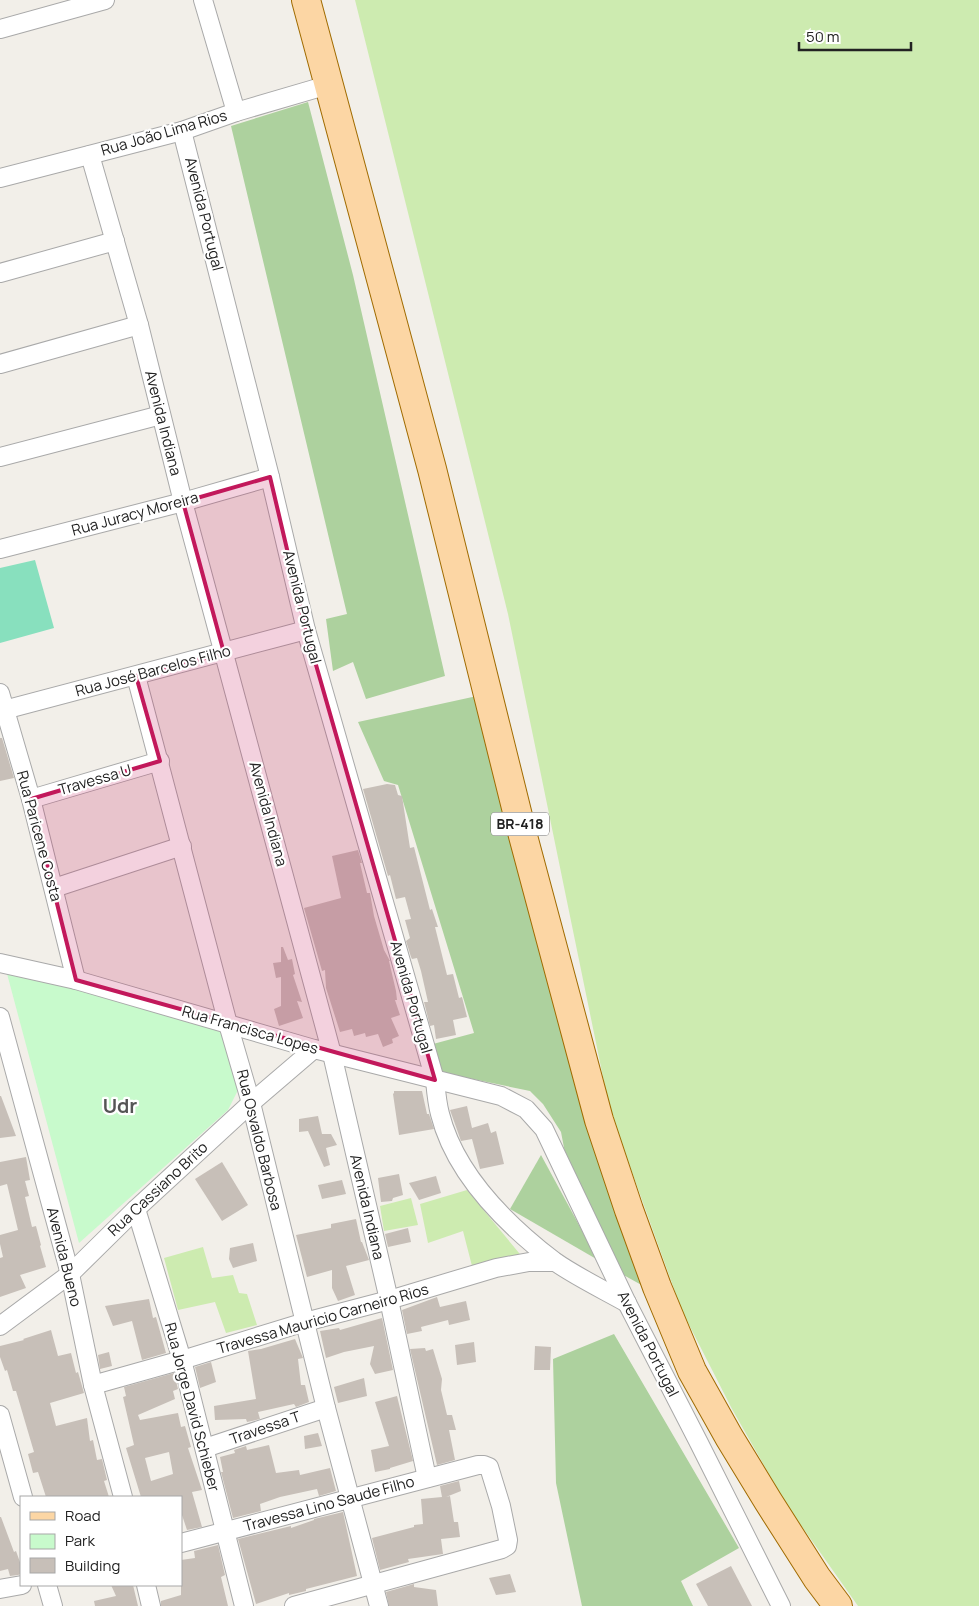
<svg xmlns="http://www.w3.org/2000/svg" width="979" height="1606" font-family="Manrope,sans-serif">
  <rect width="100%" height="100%" fill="#f2efe9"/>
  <g fill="#cdebb0">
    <path d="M355 0H979V1606H858L786 1504 732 1409 682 1311 610 1111 508 614Z"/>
    <path d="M467 1190 524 1259 472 1266 463 1231 428 1243 420 1204Z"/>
    <path d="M411 1198 418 1225 384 1231 380 1206Z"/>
    <path d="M203 1247 212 1278 233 1275 239 1293 247 1294 257 1325 226 1333 215 1302 178 1310 164 1258Z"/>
  </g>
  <g fill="#add19e">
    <path d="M308 102 353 275 445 676 366 699 353 662 333 671 326 619 347 614 231 126Z"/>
    <path d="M477 696 588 1132 645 1287 620 1273 565 1153 561 1132 543 1104 530 1091 439 1072 433 1044 474 1033 398 785 384 781 358 722Z"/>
    <path d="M541 1155 598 1260 510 1209Z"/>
    <path d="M614 1334 739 1548 681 1581 693 1606H582L556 1483 553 1359Z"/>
  </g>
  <path fill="#c8facc" d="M6 970 222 1026 240 1086 228 1110 79 1243Z"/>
  <path fill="#88e0be" d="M35 560 54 628 0 643V568Z"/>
  <g fill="#c7bfb8" fill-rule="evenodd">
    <path d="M0 738H2L14 778 0 781Z"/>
    <path d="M387 784 395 785 398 795 402 796 410 848 414 847 430 910 432 909 438 927H435L447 975 453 974 459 998 462 997 467 1017 453 1020 456 1035 436 1039 434 1025 430 1026 424 1002H428L421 971 417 958 412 959 411 957 406 941 410 938 405 920 411 919 405 897 396 899 390 875 388 876 363 789Z"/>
    <path d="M358 850 362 863H360L367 893H370L374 916 384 950 390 961H389L396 991 397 1000H395L400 1015 391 1018 399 1036 392 1039 393 1043 383 1047 378 1034 366 1037 365 1033 354 1036 352 1029 340 1032 326 988 325 970 322 971 304 908 341 898 332 856Z"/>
    <path d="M281 947H283L288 960 292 959 295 974 293 975 302 1002 297 1001 303 1018 279 1026 274 1009 281 1006V977L276 978 273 963 281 962Z"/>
    <path d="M394 1091H422L427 1114H429L434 1129 399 1135 393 1094 394 1093Z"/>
    <path d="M0 1096H1L16 1136 0 1138Z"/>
    <path d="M467 1106 472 1128 488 1123 491 1133 496 1131 504 1164 480 1169 472 1139 461 1141 450 1110Z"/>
    <path d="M318 1116 322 1134H331L337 1145 326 1148 330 1165 324 1167 308 1131 299 1132V1119Z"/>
    <path d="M26 1157 30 1180 25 1181 29 1196 25 1197 32 1227 36 1226 41 1245 40 1246 46 1267 20 1275 26 1288 0 1297V1258L3 1257 0 1244V1235L18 1230 7 1184 0 1186V1162Z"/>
    <path d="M222 1162 248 1205 222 1221 195 1179Z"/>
    <path d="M399 1174 403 1195 393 1198 392 1201 381 1202 378 1178Z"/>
    <path d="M436 1176 441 1193 419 1200 409 1183Z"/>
    <path d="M342 1180 346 1194 322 1199 318 1185Z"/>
    <path d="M356 1219 361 1242H362L369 1260 346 1266 355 1295 338 1301 332 1288V1270L307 1277 296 1235 331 1228V1224Z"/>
    <path d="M408 1228 411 1242 388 1247 385 1234Z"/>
    <path d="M253 1243 257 1261 233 1268 229 1259 230 1248Z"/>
    <path d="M437 1297 440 1307 466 1301 470 1320 449 1325 448 1320 421 1327 422 1331 407 1334 402 1310Z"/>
    <path d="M149 1299 153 1318 156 1317 166 1353 142 1360 132 1321 113 1326 105 1306Z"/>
    <path d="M382 1318 393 1370 375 1374 370 1364 374 1346 344 1352 326 1358 320 1331 339 1328 340 1330Z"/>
    <path d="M51 1330 58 1356 71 1353 76 1373 78 1372 84 1393 50 1403 56 1426 87 1418 90 1441 93 1440 97 1460 102 1459 107 1480 104 1481 109 1497H46L38 1472 33 1473 28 1454 34 1452 16 1391H13L7 1370 5 1371 0 1357V1346L24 1340 23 1339Z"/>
    <path d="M295 1339 303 1358 298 1359 301 1385H305L309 1402 296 1407 294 1404 258 1412 260 1419 252 1421 247 1422 246 1419 215 1420 214 1406 256 1399 248 1351 261 1349Z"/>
    <path d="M474 1342 476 1362 457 1365 455 1345Z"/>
    <path d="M535 1346 551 1347 550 1370H534Z"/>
    <path d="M425 1348 426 1351 433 1349 442 1379 441 1390 447 1415H452L456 1430H449L455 1460 437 1465 410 1349Z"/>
    <path d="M109 1352 112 1366 100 1369 98 1355Z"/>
    <path d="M211 1362 216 1382 200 1388 195 1367Z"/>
    <path d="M174 1373 178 1389 173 1391 175 1399 138 1415 140 1420 178 1413 181 1427 185 1426 191 1447 188 1448 202 1490 192 1492 202 1527 187 1530 181 1512V1497H141L126 1448 134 1445 123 1397 126 1396 124 1387ZM169 1452 173 1474 151 1481 145 1458Z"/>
    <path d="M364 1378 367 1396 338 1403 334 1387Z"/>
    <path d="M397 1396 413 1461 390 1468V1469L375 1472 371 1450 389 1446 375 1402Z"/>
    <path d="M318 1433 322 1446 305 1449 304 1436Z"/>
    <path d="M269 1445 276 1473 299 1470 300 1475 330 1468 336 1491 319 1496 317 1489 280 1497 260 1504 261 1511 233 1518 221 1472H223L220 1457 235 1453 234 1450 246 1446 247 1450Z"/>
    <path d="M459 1481 461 1491 446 1497 450 1496 454 1522H458L460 1537 441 1539 443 1554 408 1559 409 1562 380 1570 372 1538 414 1527V1525L423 1524 421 1499 442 1497 440 1486Z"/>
    <path d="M343 1512 357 1576 306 1589V1591L289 1595V1593L256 1604 238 1539 291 1526V1528L314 1520V1519Z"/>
    <path d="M0 1517H1L14 1552 16 1551 21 1565V1574L18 1575 10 1576 8 1569 0 1571Z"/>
    <path d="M218 1545 225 1575 221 1577 228 1606H161V1601L181 1595V1560L195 1558 194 1551Z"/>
    <path d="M731 1566 752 1606H708L696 1584Z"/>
    <path d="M510 1574 516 1592 496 1595 489 1578Z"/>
    <path d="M414 1584V1587L436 1590 438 1606H389L386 1592Z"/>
    <path d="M111 1585H133L138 1606H95L94 1601 116 1596Z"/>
  </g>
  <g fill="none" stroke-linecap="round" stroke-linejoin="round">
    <defs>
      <g id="minor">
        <path d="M203 0 236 112"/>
        <path d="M0 29 105 0"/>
        <path d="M182 131 270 477 306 630 435 1080C436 1091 437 1103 440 1114 455 1174 507 1225 554 1261 575 1276 604 1290 627 1303"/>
        <path d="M90 155 139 325 183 502 332 1054 389 1300 427 1478"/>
        <path d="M0 178 182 131 236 112 328 85"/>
        <path d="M0 273 115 241"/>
        <path d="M0 364 139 325"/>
        <path d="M0 457 161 415"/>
        <path d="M0 549 183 502 270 477"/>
        <path d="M136 676 228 1024 251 1103 326 1408 379 1606"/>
        <path d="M0 693 31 799 76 980"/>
        <path d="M0 711 306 630"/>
        <path d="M31 799 160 761"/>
        <path d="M54 888 182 846"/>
        <path d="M0 963 76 980 314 1049 501 1096 526 1109 544 1129 627 1303 698 1441 781 1606"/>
        <path d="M0 1017 70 1274 93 1385 123 1497"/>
        <path d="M136 1209 182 1360 244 1606"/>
        <path d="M0 1326 70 1274 136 1209 251 1103 314 1049"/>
        <path d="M93 1385 182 1360 305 1322 389 1300 496 1268 529 1262H555"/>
        <path d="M0 1415 23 1497"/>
        <path d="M205 1448 326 1408"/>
        <path d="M181 1543 478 1465H484L489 1467 501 1506 508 1540 507 1546 502 1549 294 1606"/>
        <path d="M47 1585 53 1606"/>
        <path d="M146 1585 151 1606"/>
        <path d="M0 1589 22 1585"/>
      </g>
      <path id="primary" d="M306 0 432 469 523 836 599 1120 629 1210 657 1287 692 1371 729 1437 768 1501 817 1578 838 1606"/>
    </defs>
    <use href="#minor" stroke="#a9a9a9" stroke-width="20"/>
    <use href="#primary" stroke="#a06b00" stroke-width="30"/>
    <use href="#minor" stroke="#fff" stroke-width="18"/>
    <use href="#primary" stroke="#fcd6a4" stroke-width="28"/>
  </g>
  <path fill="#c2185b" fill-opacity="0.2" stroke="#c2185b" stroke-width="4" stroke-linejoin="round" d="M270 477 306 630 435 1080 76 980 31 799 160 761 136 676 224 653 183 502Z"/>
  <g text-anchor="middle" stroke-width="4.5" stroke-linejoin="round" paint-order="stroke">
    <rect fill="#fff" stroke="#646464" stroke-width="1" x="491" y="812.5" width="58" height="23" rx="4"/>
    <g font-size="14" font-weight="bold" fill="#222">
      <text x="520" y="829">BR-418</text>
    </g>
    <g font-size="15" fill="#222" stroke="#fff">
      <text transform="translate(164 133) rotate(-16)" y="5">Rua João Lima Rios</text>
      <text transform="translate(204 214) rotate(76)" y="5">Avenida Portugal</text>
      <text transform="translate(163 423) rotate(76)" y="5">Avenida Indiana</text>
      <text transform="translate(135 514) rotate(-15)" y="5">Rua Juracy Moreira</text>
      <text transform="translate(302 607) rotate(76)" y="5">Avenida Portugal</text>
      <text transform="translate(153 671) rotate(-15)" y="5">Rua José Barcelos Filho</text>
      <text transform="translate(95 780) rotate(-16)" y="5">Travessa U</text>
      <text transform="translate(268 814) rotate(75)" y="5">Avenida Indiana</text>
      <text transform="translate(39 836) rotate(75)" y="5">Rua Paricene Costa</text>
      <text transform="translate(411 997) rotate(74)" y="5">Avenida Portugal</text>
      <text transform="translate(250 1030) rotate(16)" y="5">Rua Francisca Lopes</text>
      <text transform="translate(259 1140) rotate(76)" y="5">Rua Osvaldo Barbosa</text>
      <text transform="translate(158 1189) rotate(-43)" y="5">Rua Cassiano Brito</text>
      <text transform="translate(367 1207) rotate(77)" y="5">Avenida Indiana</text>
      <text transform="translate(64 1257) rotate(76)" y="5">Avenida Bueno</text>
      <text transform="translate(323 1319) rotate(-16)" y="5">Travessa Mauricio Carneiro Rios</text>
      <text transform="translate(648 1344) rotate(63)" y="5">Avenida Portugal</text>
      <text transform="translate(192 1407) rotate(75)" y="5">Rua Jorge David Schieber</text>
      <text transform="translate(265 1428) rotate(-19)" y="5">Travessa T</text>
      <text transform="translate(329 1504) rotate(-15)" y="5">Travessa Lino Saude Filho</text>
    </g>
    <g font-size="20" font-weight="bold" fill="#555" stroke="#fff">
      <text x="120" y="1113">Udr</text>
    </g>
  </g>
  <rect x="20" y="1496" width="162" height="90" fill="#ffffff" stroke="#a7a7a7"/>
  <rect x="30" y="1512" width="25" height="8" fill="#fcd6a4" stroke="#a7a7a7"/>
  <text x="65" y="1521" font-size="15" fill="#222222">Road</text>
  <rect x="30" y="1534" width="25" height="15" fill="#c8facc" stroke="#a7a7a7"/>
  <text x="65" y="1546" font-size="15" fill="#222222">Park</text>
  <rect x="30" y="1558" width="25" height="15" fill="#c7bfb8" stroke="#a7a7a7"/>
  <text x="65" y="1571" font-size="15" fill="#222222">Building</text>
  <path d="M799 42v8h112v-8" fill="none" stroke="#222222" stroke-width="2.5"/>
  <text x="806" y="42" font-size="15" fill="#222222" stroke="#ffffff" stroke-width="4" paint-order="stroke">50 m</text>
</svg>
